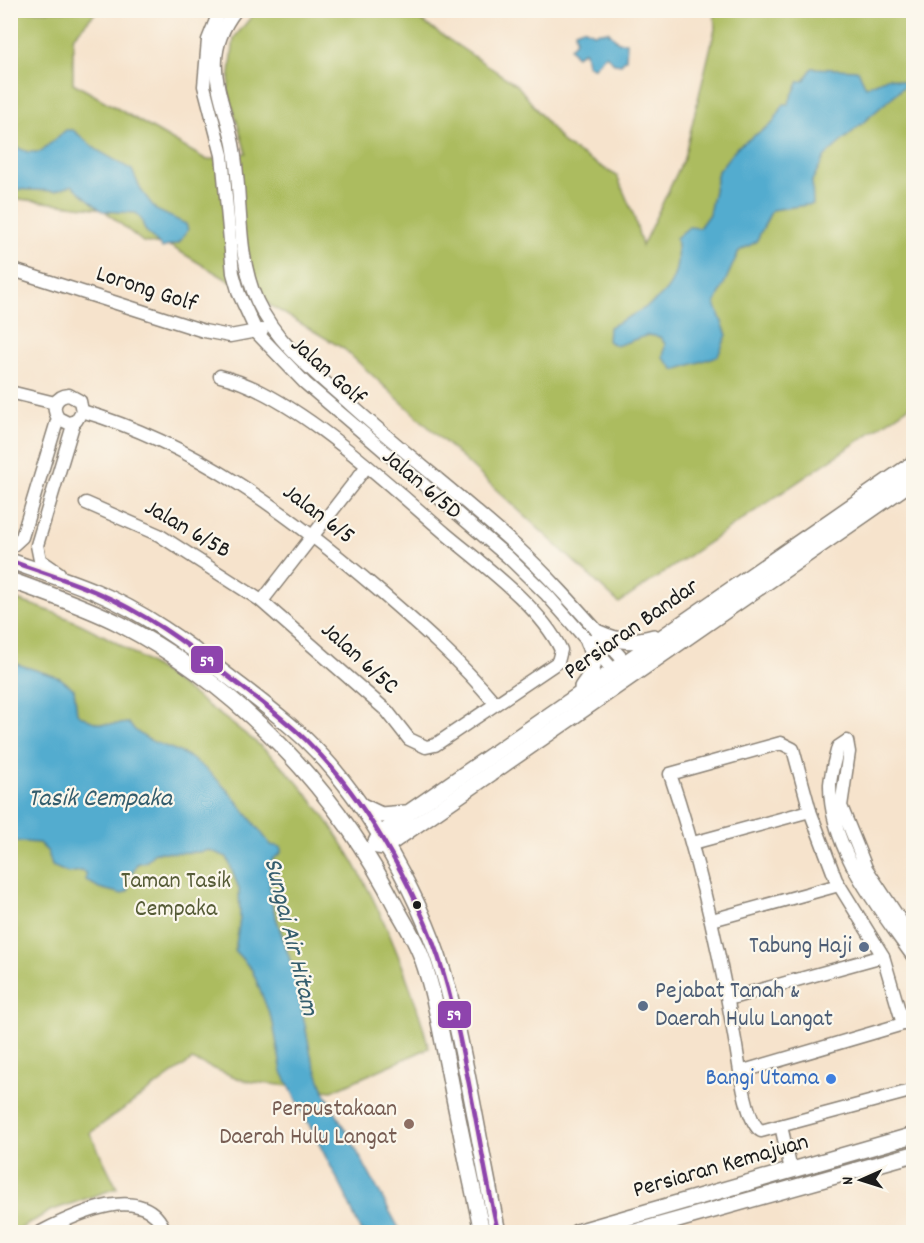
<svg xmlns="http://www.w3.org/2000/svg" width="924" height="1243" font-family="Dekko,sans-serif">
  <rect width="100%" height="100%" fill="#fbf7ec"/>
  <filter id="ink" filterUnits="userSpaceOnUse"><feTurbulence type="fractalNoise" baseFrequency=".0167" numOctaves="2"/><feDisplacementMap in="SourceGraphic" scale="12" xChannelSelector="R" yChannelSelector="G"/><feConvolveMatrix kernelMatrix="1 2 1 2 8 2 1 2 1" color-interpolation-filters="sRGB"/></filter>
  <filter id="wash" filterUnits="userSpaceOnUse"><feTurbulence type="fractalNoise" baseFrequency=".008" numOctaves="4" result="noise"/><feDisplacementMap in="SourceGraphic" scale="24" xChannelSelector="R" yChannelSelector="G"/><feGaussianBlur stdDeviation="1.35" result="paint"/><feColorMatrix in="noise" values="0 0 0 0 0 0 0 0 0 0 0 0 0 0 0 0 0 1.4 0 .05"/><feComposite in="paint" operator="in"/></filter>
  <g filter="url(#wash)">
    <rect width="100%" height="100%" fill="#f6e3cc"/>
    <g fill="#acbc5f" stroke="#646c3e" stroke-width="1.5">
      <polygon points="11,11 97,11 73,37 73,83 207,160 246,153 228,91 234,38 256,11 406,11 518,86 564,144 617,176 634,216 642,246 684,158 715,29 714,11 913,11 913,404 619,603 344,349 172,247 143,242 102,209 11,198"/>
      <path d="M10,598C82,618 132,649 191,693C220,715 258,741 283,767C354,840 403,951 429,1048L332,1091L245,1081L192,1060L90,1133L117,1188L50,1211L15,1232H10Z"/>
    </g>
    <g fill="#52accf" stroke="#376476" stroke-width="1.5">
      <polygon points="583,28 594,33 608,31 618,42 627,42 626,59 621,64 614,63 606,55 593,68 587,64 585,51 576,56 570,48 576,41 575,31"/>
      <path d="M812,68L858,70L866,87L889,77L907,84L825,156L812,181L813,204L772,210L756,242L739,251L715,304L727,335L718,356L675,370L663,358L665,344L660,337L648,335L616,346L608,341L609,327C652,305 685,293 676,238L689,227L699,228L709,214L718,171L737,147L772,124L784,104H788L799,81H804Z"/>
      <polygon points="66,130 73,130 97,150 132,170 141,190 156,210 186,224 188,230 179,243 162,248 145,230 141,219 136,213 102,211 72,185 55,191 11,189 11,145 28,152 40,152"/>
      <path d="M11,662L60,678L74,689L77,713C94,725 107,726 128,723C150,748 169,743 192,759C225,781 247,815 271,845L281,847V853L272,860L269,876L272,905L295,975L311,1055L324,1091L401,1232H361L345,1194L282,1072L273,1023L252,970L235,951L240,918L239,889L227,857L209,850C201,854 166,852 155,852L147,861L137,864L127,882L129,890L122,894L99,888L86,880V873L81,871L68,873L52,866L48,852L39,843L11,841Z"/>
    </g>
  </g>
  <g filter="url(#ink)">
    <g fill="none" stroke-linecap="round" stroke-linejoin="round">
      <g stroke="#898074" stroke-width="15">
        <g id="minor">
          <polyline points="220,10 208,40 204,86 222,155 233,273 239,294 257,333 305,383 508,557 547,595 613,670"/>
          <path d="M236,10C199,57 222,94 233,144C243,196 235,252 257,301C277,344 315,373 350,404C404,453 462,497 516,546C555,582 589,622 625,662"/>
          <polyline points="10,269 204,331 230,336 262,330"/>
          <polyline points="10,392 55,403"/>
          <path d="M82,411C195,444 288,513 377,589C419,625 459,660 495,703"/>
          <path d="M86,503L159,535L260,600L387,711L409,739L426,747L435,745L558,662L561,650C541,607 483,565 446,534C389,485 293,393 220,376"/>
          <path d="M10,548L22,537L58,418C51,407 56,396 69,395L80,401L82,411L76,421L68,423L58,418"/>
          <polyline points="59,573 40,560 37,545 74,422"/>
          <polyline points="262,601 367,466"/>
          <polyline points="693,843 810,811"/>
          <polyline points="712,920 839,885"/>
          <path d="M914,941L866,868L841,806L849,752L847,741L838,747C835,759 831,772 830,784C829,849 879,908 914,958"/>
          <polyline points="728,999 883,956"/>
          <path d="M740,1072L903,1024L883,956L836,880L810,811L793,749L781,743L670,774C700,863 720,953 736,1046C739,1064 746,1123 761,1131L914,1090"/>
          <polyline points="781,1126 791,1170"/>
          <path d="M41,1232C74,1215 147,1179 165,1232"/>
        </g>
      </g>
      <g stroke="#898074" stroke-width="18">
        <g id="major">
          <path d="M10,561C39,571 68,580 96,592C143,612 185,642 225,674C252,695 281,716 306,740C368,800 426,905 448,989C469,1069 480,1152 498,1232"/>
          <path d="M10,580C47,594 85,606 120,624C239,686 337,790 397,909C406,925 416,941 422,958C435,994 441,1034 449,1072C459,1126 471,1179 482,1232"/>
          <path d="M599,633C619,642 633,643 654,637"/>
          <path d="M582,687C595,670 597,660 588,641"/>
          <polyline points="360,805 381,815 405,813"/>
          <polyline points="375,844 379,836 411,811 914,463"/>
          <polyline points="377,846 385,847 392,842 914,480"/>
          <polyline points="577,1232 914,1135"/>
          <polyline points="635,1232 914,1154"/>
        </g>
      </g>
      <use href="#minor" stroke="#fff" stroke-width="12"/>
      <use href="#major" stroke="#fff" stroke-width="15"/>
      <g stroke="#fbf7ec" stroke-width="9">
        <path id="bus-1" d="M10,561C39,571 68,580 96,592C143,612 185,642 225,674C252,695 281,716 306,740C368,800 426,905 448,989C469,1069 480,1152 498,1232"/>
      </g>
      <use href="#bus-1" stroke="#8e44ad" stroke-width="4.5"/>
    </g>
  </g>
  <circle fill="#1c1c1c" stroke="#fbf7ec" stroke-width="2" cx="417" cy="905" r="5"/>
  <g fill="#5c6f8a" stroke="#fbf7ec" stroke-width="2">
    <circle cx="864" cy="947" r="6"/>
    <circle cx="643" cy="1006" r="6"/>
  </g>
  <circle fill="#3f7fe0" stroke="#fbf7ec" stroke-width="2" cx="831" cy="1079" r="6"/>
  <circle fill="#8d6e63" stroke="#fbf7ec" stroke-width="2" cx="409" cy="1124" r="6"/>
  <g text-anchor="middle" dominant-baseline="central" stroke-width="4.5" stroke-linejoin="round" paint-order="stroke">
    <g font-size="24" fill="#1c1c1c" stroke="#fbf7ec">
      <text transform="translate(146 290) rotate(18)">Lorong Golf</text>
      <text transform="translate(327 372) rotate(42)">Jalan Golf</text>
      <text transform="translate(421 485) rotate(40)">Jalan 6/5D</text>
      <text transform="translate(318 515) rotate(37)">Jalan 6/5</text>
      <text transform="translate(187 530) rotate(30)">Jalan 6/5B</text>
      <text transform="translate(632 630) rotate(-35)">Persiaran Bandar</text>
      <text transform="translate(359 659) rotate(42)">Jalan 6/5C</text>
      <text transform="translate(721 1167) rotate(-16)">Persiaran Kemajuan</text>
    </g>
    <g font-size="24" fill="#565c37" stroke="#fbf7ec">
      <text x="176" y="882">Taman Tasik<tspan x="176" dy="28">Cempaka</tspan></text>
    </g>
    <g font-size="24" fill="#4e5e75" stroke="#fbf7ec" text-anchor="end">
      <text x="852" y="947">Tabung Haji</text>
      <text x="655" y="992" text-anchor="start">Pejabat Tanah &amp;<tspan x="655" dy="28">Daerah Hulu Langat</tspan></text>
    </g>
    <g font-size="24" fill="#366cbe" stroke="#fbf7ec" text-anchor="end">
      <text x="819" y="1079">Bangi Utama</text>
    </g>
    <g font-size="24" fill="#785e54" stroke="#fbf7ec" text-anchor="end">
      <text x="397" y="1110">Perpustakaan<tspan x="397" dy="28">Daerah Hulu Langat</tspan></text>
    </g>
    <g font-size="26" font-style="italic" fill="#345d6d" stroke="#fbf7ec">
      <text x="100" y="799">Tasik Cempaka</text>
      <text transform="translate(290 937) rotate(76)">Sungai Air Hitam</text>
    </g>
  </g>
  <g stroke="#fbf7ec" stroke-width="2">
    <rect x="190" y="645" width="34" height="29" rx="6" fill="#8e44ad"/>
    <rect x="437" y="1000" width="35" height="29" rx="6" fill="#8e44ad"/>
  </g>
  <g font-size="16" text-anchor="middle" font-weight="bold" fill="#fff">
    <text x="207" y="666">59</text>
    <text x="454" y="1020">59</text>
  </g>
  <rect width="924" height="1243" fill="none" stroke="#fbf7ec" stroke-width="36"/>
  <g transform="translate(861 1180) rotate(267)" stroke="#fbf7ec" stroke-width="4.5" paint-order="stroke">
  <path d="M0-4.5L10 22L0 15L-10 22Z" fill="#1c1c1c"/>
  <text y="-9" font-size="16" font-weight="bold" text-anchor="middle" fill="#1c1c1c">N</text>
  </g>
</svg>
